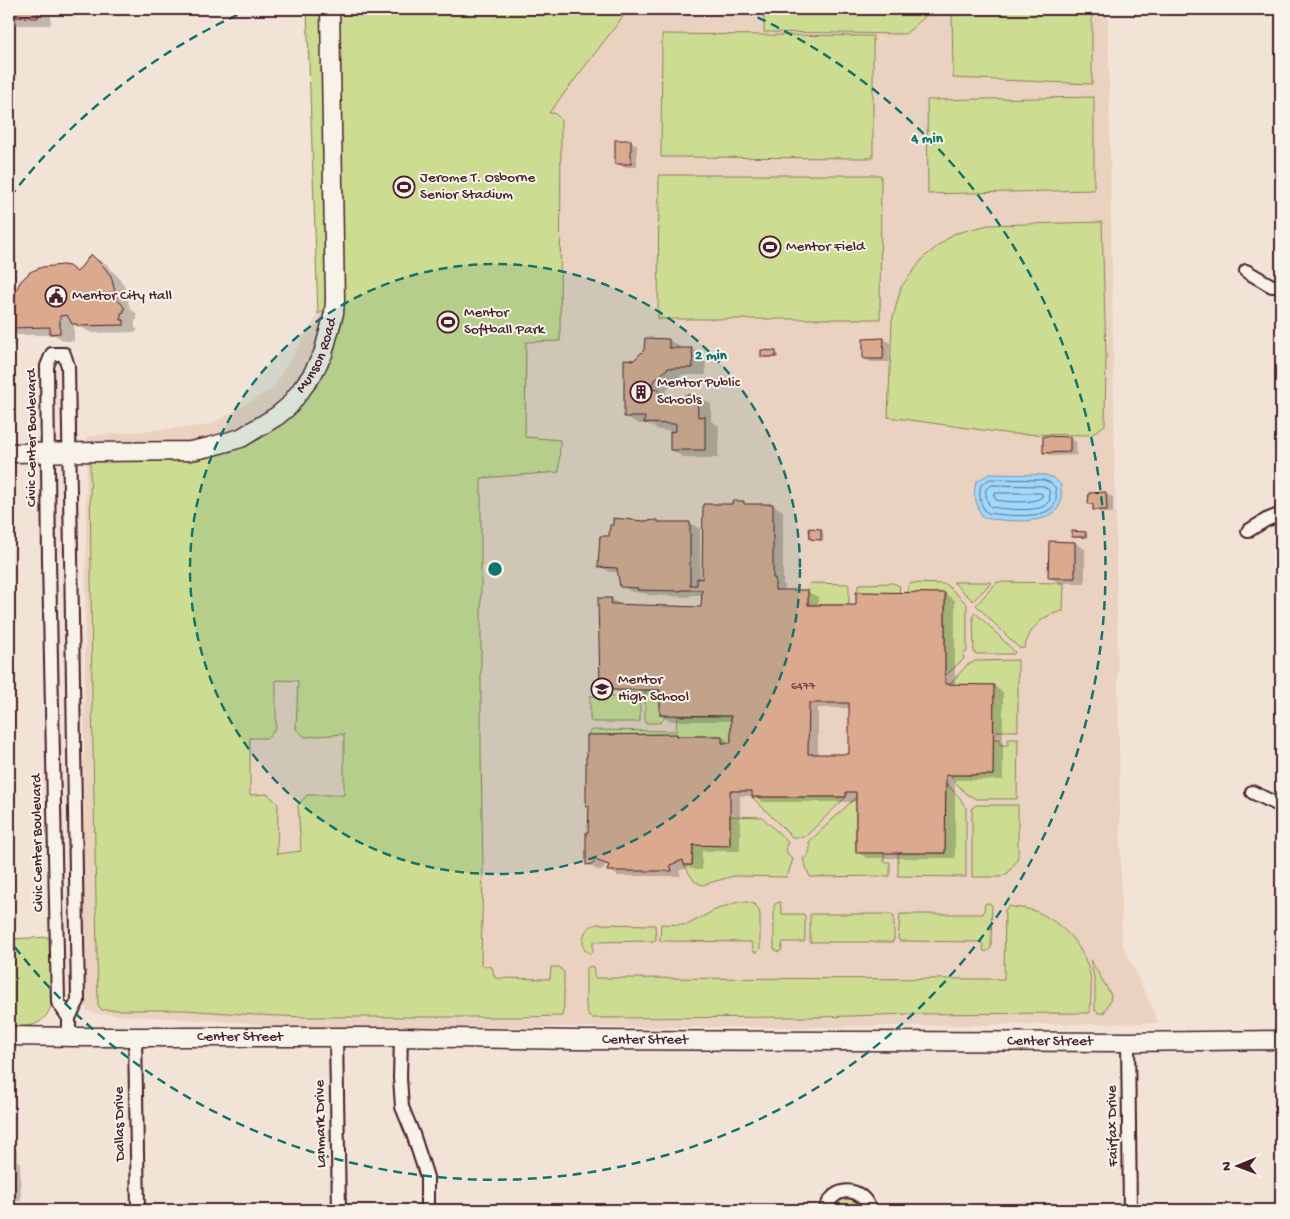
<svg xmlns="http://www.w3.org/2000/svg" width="1290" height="1219" font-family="'Gochi Hand',sans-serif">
  <rect width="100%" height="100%" fill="#f1e4d6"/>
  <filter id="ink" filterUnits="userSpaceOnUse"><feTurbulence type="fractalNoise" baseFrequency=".02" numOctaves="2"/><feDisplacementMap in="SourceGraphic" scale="10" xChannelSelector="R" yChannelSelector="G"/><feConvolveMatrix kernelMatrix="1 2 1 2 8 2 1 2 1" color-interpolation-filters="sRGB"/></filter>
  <g filter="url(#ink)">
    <polygon fill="#ead2c0" points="307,9 1108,9 1122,943 1159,1023 820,1027 277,1027 251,1023 97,1014 87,1010 82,999 82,955 87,436 210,425 273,388 318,314"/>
    <g fill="#ccdc90" stroke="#8b7e5e" fill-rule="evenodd">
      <path d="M307,9H629L549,113H554L561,119L560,341L526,342L525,437L560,440L559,472L481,478V752L483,870L481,965L492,967L495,978L550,979L551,967H559L564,972V1006L562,1016L517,1017H304L255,1015L185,1010H102L98,1005L92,697L90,460H197L233,451L260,439L288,418L341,303L318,314ZM276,680L298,681L296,729L305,737L344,734V795H307L298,805L301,851L277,854L278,804L268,794L250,795V738H268L276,728Z"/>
      <polygon points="764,9 930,9 923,19 905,34 764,32"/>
      <polygon points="952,9 1092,9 1092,84 953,78"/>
      <polygon points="662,34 873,36 873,158 661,157"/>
      <polygon points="1094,97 1094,190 928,194 927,100"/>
      <polygon points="659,175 881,175 880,319 658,319"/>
      <polygon points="1102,222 1106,354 1105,425 1091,435 1011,434 888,417 892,321 901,287 924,257 953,234 988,225"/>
      <polygon points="953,582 992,582 973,601"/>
      <path d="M997,582L1064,583L1063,611C1042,616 1031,626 1025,646L1024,648H1019L976,605Z"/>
      <polygon points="810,583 848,584 849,586 849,605 808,605 808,590"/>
      <polygon points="893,583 900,586 899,593 858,592 858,585 860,584"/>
      <polygon points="910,583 946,584 967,604 967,652 964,653 963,656 964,659 945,676 945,593 908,593 908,585"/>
      <polygon points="975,612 1015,652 1014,654 976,654 974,652 973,616"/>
      <polygon points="1018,660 1018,731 993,731 993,685 949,685 967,665 974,662 975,661"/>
      <polygon points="645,690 660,690 660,715 664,715 664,719 660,723 645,723"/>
      <polygon points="640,695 640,721 638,722 592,722 590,720 590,696"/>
      <polygon points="677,716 731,716 731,743 722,743 722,736 677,736 676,734 587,735 591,730 676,731"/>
      <polygon points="993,739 1000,739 1000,745 1008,745 1008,739 1018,739 1017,799 975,799 973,797 966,794 949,775 993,775"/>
      <polygon points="946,783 961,799 963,804 966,807 966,877 898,876 898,853 945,853"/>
      <polygon points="752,797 846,797 805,837 792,837"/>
      <path d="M856,797V852L884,853V862H890V876L810,877L803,859C810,854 811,850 809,842Z"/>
      <polygon points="976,805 1018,805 1018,856 1016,862 1008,873 1000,877 972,877 972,808"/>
      <polygon points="730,816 762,817 788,842 786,846 787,853 793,859 787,877 734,876 702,885 694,881 684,865 692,865 693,845 730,845"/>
      <path d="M738,902C758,901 761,907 760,926C760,934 760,942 760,950L758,952H754L751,942L660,941V939L661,924L687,925L715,910Z"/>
      <polygon points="779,902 780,902 782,914 804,914 805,916 805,939 804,942 783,942 781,951 778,952 774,949 774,906 775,904"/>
      <polygon points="987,903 989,903 992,905 991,948 986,952 984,951 982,942 899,941 898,939 900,914 983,914 985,904"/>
      <path d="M1008,906C1017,908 1027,908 1035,911C1064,923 1088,950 1091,982C1092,992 1090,1003 1090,1013L906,1014L821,1017L593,1018L589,1017L586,1007V969L590,966L593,967L595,978L1004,979L1005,910Z"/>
      <polygon points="811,914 892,914 894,916 894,939 893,942 810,942 810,915"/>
      <path d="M598,924L655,925L656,939L655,941L593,942V952L590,954C590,953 584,950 584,949C583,948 583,942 583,941C584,930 588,926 598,924Z"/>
      <path d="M51,937L52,1004C43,1028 31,1026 9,1027V939Z"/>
      <polygon points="1090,959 1111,995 1110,1001 1104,1013 1098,1013 1097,1011 1095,1011 1095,983"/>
      <polygon points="851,1196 858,1198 867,1210 830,1210 841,1198"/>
    </g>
    <path fill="#9dd9fe" stroke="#7c8faa" d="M989,474L1045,475L1054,478L1061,485C1061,491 1062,498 1060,504C1052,528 1002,520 983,518L979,510L974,494L976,482Z"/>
    <g fill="#0003" fill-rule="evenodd">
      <rect x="9" y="9" width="42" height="16"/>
      <polygon points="631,141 637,145 637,167 623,167 616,163"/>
      <polygon points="9,250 16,254 16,294 78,273 91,256 105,263 119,278 124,285 130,309 135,312 137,316 137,320 135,320 135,328 137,329 137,332 92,333 74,324 74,341 65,341 55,335 16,335 16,339 13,339 14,346 9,347"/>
      <polygon points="884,339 890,343 889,362 871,362 864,358 864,340"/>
      <polygon points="669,340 682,348 682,349 692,349 705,357 706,375 682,375 666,391 666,395 672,399 686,400 697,396 711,404 711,421 719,426 718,458 685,458 671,450 671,431 659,430 648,424 639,424 625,416 635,361"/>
      <polygon points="775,352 778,354 778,358 765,358 763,356"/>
      <polygon points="1070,438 1076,442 1077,455 1051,456 1045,452"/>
      <polygon points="1090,494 1106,494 1113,497 1113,513 1101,513 1094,510 1094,506 1090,503"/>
      <path d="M743,503L747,505H773L783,511V584L785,585L784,592H808L818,597V606H858V594H945L955,600V686H993L1003,692V780H955V858H867L857,852V802H763L754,796H740V851H702V870H696L689,867L679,871L681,876H618L609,870L610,866L605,865L603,870H598L587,864L590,807L588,806L676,736L680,737H722L732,743V721H671L661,715V695H623L601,684L611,599L622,605L703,608V595H690V597L649,595L644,593L632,592L621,586L619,572H610L599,566L611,537L643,522L658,521L662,523H690L700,529V580H703L734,505ZM818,708H850V755H818Z"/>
      <polygon points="820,530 823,531 824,541 814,540 811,539"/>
      <polygon points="1085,533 1088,534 1088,538 1076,538 1073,537"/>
      <polygon points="1075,543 1085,549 1085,583 1060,583 1050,578"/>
      <polygon points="9,1145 17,1150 17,1161 20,1162 21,1201 9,1201"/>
    </g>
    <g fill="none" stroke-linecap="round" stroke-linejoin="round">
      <g stroke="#6b697f" stroke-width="1">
        <path d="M990,479L1044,480L1051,483L1055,487C1056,492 1057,498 1055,503C1049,521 1002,515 987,513C980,505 978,495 981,485Z"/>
        <path d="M992,485L1043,486L1049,490L1050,500C1048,502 1047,504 1044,506C1034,512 1003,509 991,507C987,503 985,494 986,489Z"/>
        <path d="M995,493H1040L1042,494V497C1034,504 1007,502 996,500L994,495Z"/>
      </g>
    </g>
    <g fill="#dba98e" stroke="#4a1f2b" fill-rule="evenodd">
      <polygon points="9,9 38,9 38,18 9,17"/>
      <rect x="615" y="140" width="16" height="24"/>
      <polygon points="91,254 105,268 111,276 117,300 121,303 124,307 124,312 121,313 121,320 124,320 124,325 77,326 77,324 72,324 67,315 60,316 60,333 50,334 50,327 9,328 9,306 13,306 16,291 20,282 30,272 42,267 63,265 69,266 77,272"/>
      <polygon points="645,338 669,339 669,348 692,348 693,368 668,368 652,383 653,390 659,389 659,398 685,399 685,395 697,395 698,417 705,416 705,450 670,450 670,432 676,431 676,424 644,423 645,417 624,417 624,359 634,360 644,350"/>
      <polygon points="884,338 883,359 863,359 863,339"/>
      <polygon points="761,350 776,351 776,357 761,357"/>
      <polygon points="1043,436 1070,437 1070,452 1043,453"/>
      <polygon points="1106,492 1107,510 1093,510 1093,504 1088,504 1089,493"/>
      <path d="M732,501H744V504H773V578H775V590H808V605H856V592L945,593V684L994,685L993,775H946L945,853H856V792H846V797H752V791H730V846L693,845L692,865H684L683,860L670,865L672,871H607L609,865L595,860L593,864L586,865V832H588L589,806H586V757H587V735L677,734V736H722V743H731V716L660,715V690H612V685H600L598,598H612L611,604L701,607L702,590H681V591L637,590L638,588L620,587L617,568L598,567L600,536H609L610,525H613V518L643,521L658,520V522H690V585H697V578L702,579L703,504H732ZM809,703H849V754H808Z"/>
      <polygon points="809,528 821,529 821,540 810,539"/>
      <polygon points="1072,531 1086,532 1085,537 1072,537"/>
      <polygon points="1049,541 1075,542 1075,578 1048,578"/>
    </g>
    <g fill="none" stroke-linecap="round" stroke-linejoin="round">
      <g stroke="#4a1f2b" stroke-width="16">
        <g id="street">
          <polyline points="1246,271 1272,286 1281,286"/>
          <polyline points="1248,531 1266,520 1281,514"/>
          <polyline points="1252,792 1281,806"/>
          <polyline points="69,1018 58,1002 49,561 47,366 52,354 64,354 68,366 78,1001 69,1018 69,1037"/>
          <polyline points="135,1037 138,1210"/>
          <polyline points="336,1037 339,1210"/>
          <polyline points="401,1037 400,1078 402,1107 413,1134 427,1177 427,1210"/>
          <polyline points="1128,1042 1130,1210"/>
          <path d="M826,1210C832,1185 862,1185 870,1210"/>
        </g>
      </g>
      <g stroke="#4a1f2b" stroke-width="21">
        <g id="secondary">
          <path id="s1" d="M9,453L190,451L209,447L241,438L277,416L289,406L301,390L312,375L323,354L334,313L335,300L330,9"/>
          <path id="s2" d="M9,1036L78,1037H401L574,1040L1128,1042L1281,1040"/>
        </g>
      </g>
      <use href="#street" stroke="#f7f3e8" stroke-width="12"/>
      <use href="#secondary" stroke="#f7f3e8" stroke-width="18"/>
    </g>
  </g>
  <circle cx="495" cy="569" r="305" fill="#0f766e" fill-opacity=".12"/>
  <g fill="none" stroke="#0f766e" stroke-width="2.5" stroke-dasharray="9 6">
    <circle cx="495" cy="569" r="305"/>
    <path d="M10 197A611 611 0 0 1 246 11M744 11A611 611 0 1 1 10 941"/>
  </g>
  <defs>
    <g id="stadium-ring" transform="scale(1.125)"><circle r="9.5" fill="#f7f3e8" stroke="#4a1f2b" stroke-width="1.5"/><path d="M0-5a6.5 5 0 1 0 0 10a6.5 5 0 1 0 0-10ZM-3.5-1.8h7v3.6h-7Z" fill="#4a1f2b"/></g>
    <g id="civic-ring" transform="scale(1.125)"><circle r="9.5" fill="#f7f3e8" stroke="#4a1f2b" stroke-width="1.5"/><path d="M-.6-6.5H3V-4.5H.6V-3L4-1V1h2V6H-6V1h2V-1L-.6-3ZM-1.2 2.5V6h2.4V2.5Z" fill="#4a1f2b"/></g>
    <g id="building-ring" transform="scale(1.125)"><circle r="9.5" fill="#f7f3e8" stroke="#4a1f2b" stroke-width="1.5"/><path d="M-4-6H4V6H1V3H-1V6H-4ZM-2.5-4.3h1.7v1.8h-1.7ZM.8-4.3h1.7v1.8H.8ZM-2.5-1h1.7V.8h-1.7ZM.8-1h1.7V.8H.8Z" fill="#4a1f2b"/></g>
    <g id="school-ring" transform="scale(1.125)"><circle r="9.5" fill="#f7f3e8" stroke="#4a1f2b" stroke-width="1.5"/><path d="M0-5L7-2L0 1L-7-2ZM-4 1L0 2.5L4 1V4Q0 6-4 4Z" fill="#4a1f2b"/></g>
  </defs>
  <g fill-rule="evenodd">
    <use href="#stadium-ring" x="404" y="187"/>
    <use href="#stadium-ring" x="770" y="247"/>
    <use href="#civic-ring" x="56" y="296"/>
    <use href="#stadium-ring" x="448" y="322"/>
    <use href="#building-ring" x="641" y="392"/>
    <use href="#school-ring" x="602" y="689"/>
  </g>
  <g text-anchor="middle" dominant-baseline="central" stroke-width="4" stroke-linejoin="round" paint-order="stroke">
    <g font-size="12" fill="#6e4244">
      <text x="803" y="687">6477</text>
    </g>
    <g font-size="15" fill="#4a1f2b" stroke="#f7f3e8" text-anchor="start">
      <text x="420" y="178">Jerome T. Osborne<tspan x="420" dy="17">Senior Stadium</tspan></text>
      <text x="786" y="247">Mentor Field</text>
      <text x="72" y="296">Mentor City Hall</text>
      <text x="464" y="313">Mentor<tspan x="464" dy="17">Softball Park</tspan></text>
      <text x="657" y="383">Mentor Public<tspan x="657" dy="17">Schools</tspan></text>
      <text x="618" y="680">Mentor<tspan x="618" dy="17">High School</tspan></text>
    </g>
    <g font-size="15" fill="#4a1f2b" stroke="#f7f3e8">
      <text stroke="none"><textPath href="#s1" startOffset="350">Munson Road</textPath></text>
      <text transform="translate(32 438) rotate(-90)">Civic Center Boulevard</text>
      <text transform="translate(38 843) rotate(-91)">Civic Center Boulevard</text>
      <text stroke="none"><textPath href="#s2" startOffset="231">Center Street</textPath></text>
      <text stroke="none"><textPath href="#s2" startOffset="636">Center Street</textPath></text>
      <text stroke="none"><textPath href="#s2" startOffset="1041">Center Street</textPath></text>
      <text transform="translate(120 1124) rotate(-91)">Dallas Drive</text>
      <text transform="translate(321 1124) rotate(-91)">Lanmark Drive</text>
      <text transform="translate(1113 1126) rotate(-91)">Fairfax Drive</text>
    </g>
  </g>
  <circle cx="495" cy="569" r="8" fill="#0f766e" stroke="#f7f3e8" stroke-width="2.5"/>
  <g font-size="15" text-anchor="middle" font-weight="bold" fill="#0f766e" stroke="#f7f3e8" stroke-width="4" stroke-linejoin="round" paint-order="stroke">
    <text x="927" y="142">4 min</text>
    <text x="711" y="359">2 min</text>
  </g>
  <rect width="1290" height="1219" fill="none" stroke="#f7f3e8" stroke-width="30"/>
  <rect x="15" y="15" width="1260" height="1189" fill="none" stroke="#4a1f2b" stroke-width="2" filter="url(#ink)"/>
  <g transform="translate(1238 1166) rotate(269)" stroke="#f7f3e8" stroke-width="4" paint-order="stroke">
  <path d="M0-4L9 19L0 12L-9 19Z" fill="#4a1f2b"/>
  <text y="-8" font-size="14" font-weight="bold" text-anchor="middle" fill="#4a1f2b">N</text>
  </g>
</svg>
